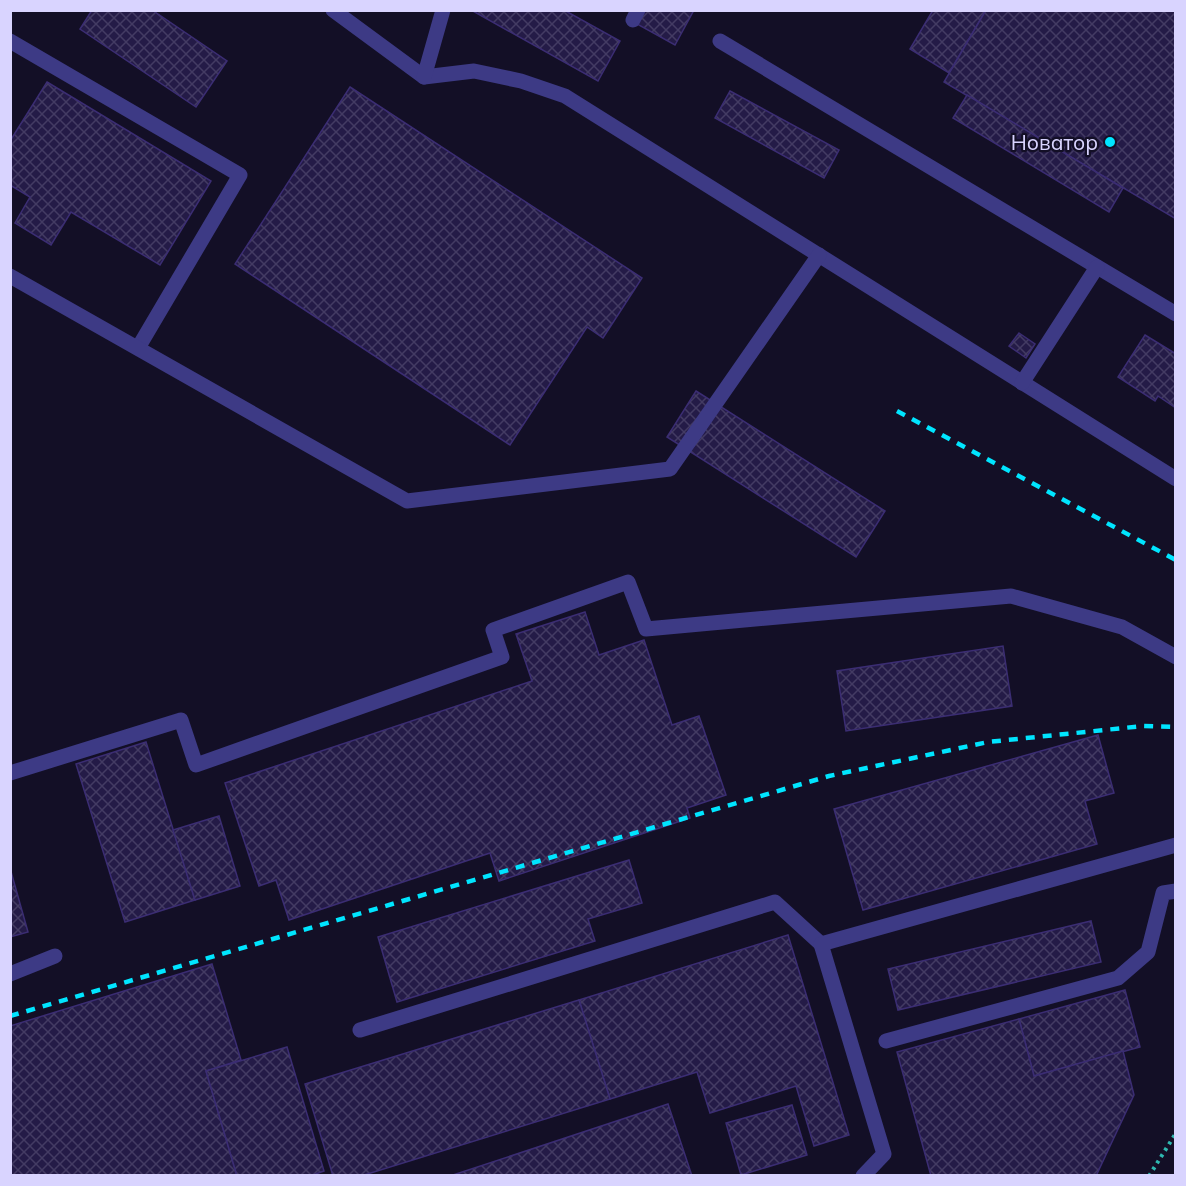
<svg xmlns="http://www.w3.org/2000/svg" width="1186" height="1186" font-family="Mulish,sans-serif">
  <defs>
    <pattern id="building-cross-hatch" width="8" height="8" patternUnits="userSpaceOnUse" patternTransform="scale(1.5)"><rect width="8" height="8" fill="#241b47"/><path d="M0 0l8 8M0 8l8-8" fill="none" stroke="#433b63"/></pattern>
  </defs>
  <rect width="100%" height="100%" fill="#130f26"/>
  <g fill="url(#building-cross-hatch)" stroke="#3b2d73" stroke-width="1.5">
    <polygon points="92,10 152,10 227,61 196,107 80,29"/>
    <polygon points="471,10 564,10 620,41 598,81"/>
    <polygon points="644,10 694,10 675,45 637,24"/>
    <polygon points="933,10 986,10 949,73 910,49"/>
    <polygon points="986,10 1176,10 1176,219 944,82"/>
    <polygon points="47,82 211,181 160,265 71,212 51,245 15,223 30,197 10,185 10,141"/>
    <polygon points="350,87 642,278 603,338 587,327 510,445 235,264"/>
    <polygon points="730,91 839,150 824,178 715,118"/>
    <polygon points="967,95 1123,188 1109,212 953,118"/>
    <polygon points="1019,333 1035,344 1026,358 1009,346"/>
    <polygon points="1145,335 1176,354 1176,408 1158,396 1155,401 1118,377"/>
    <polygon points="696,391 885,511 856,557 667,437"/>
    <polygon points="585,612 599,655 644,640 672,725 699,716 726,795 687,808 690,818 499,881 490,853 289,920 276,880 259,886 225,783 532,681 516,634"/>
    <polygon points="1003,646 1012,706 846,731 837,671"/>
    <polygon points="1098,735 1114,793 1085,801 1097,844 863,910 834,809"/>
    <polygon points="146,742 195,900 125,922 76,764"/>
    <polygon points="219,816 240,886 195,900 173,830"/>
    <polygon points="629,860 642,903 588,919 595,941 397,1002 378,937"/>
    <polygon points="10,868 28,932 10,937"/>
    <polygon points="1091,921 1101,962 898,1010 888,969"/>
    <polygon points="788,935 849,1135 814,1146 796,1086 710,1113 697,1072 610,1099 579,1000"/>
    <polygon points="212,964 241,1060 206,1071 237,1176 10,1176 10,1026"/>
    <polygon points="1125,990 1140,1047 1034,1076 1019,1019"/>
    <polygon points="579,1000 610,1099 361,1176 333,1176 305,1084"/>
    <polygon points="1019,1019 1034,1076 1123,1051 1134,1095 1096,1176 931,1176 897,1052"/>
    <polygon points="287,1047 324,1171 310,1176 237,1176 206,1071"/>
    <polygon points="668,1104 692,1176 450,1176"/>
    <polygon points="792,1105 807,1155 741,1175 726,1123"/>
  </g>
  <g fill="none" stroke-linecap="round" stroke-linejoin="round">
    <polyline stroke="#2fb8b0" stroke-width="4" stroke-dasharray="3 4.5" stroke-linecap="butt" points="1149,1176 1176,1133"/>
    <g stroke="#3d3a85" stroke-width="15">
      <polyline points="333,10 424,77 474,71 521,81 565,96 1176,479"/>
      <polyline points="633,20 638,10"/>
      <polyline points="10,41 240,175 138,348"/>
      <polyline points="720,41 1176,314"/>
      <polyline points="424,77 443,10"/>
      <polyline points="10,276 407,501 670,469 819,255"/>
      <polyline points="1022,383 1097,267"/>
      <polyline points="10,773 181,720 196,765 502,657 493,630 628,582 646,629 1011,596 1122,627 1176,657"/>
      <polyline points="10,974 55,956"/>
      <polyline points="360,1030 775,902 821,944"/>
      <polyline points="886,1041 1118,978 1148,952 1163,893 1176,891"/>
      <polyline points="863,1176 884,1154 821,944 1176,845"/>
    </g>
    <g stroke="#00e5ff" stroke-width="4.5" stroke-dasharray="9 8" stroke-linecap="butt">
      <polyline points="897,411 1176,560"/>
      <polyline points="10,1016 829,776 988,742 1143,726 1176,727"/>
    </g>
  </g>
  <circle fill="#00e5ff" stroke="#130f26" stroke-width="2" cx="1110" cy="142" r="6"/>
  <g text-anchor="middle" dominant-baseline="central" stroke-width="4.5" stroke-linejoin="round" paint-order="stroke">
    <g font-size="21" fill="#d9d4ff" stroke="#130f26" text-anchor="end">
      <text x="1098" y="142">Новатор</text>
    </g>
  </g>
  <rect width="1186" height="1186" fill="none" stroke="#d9d4ff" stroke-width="24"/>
</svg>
